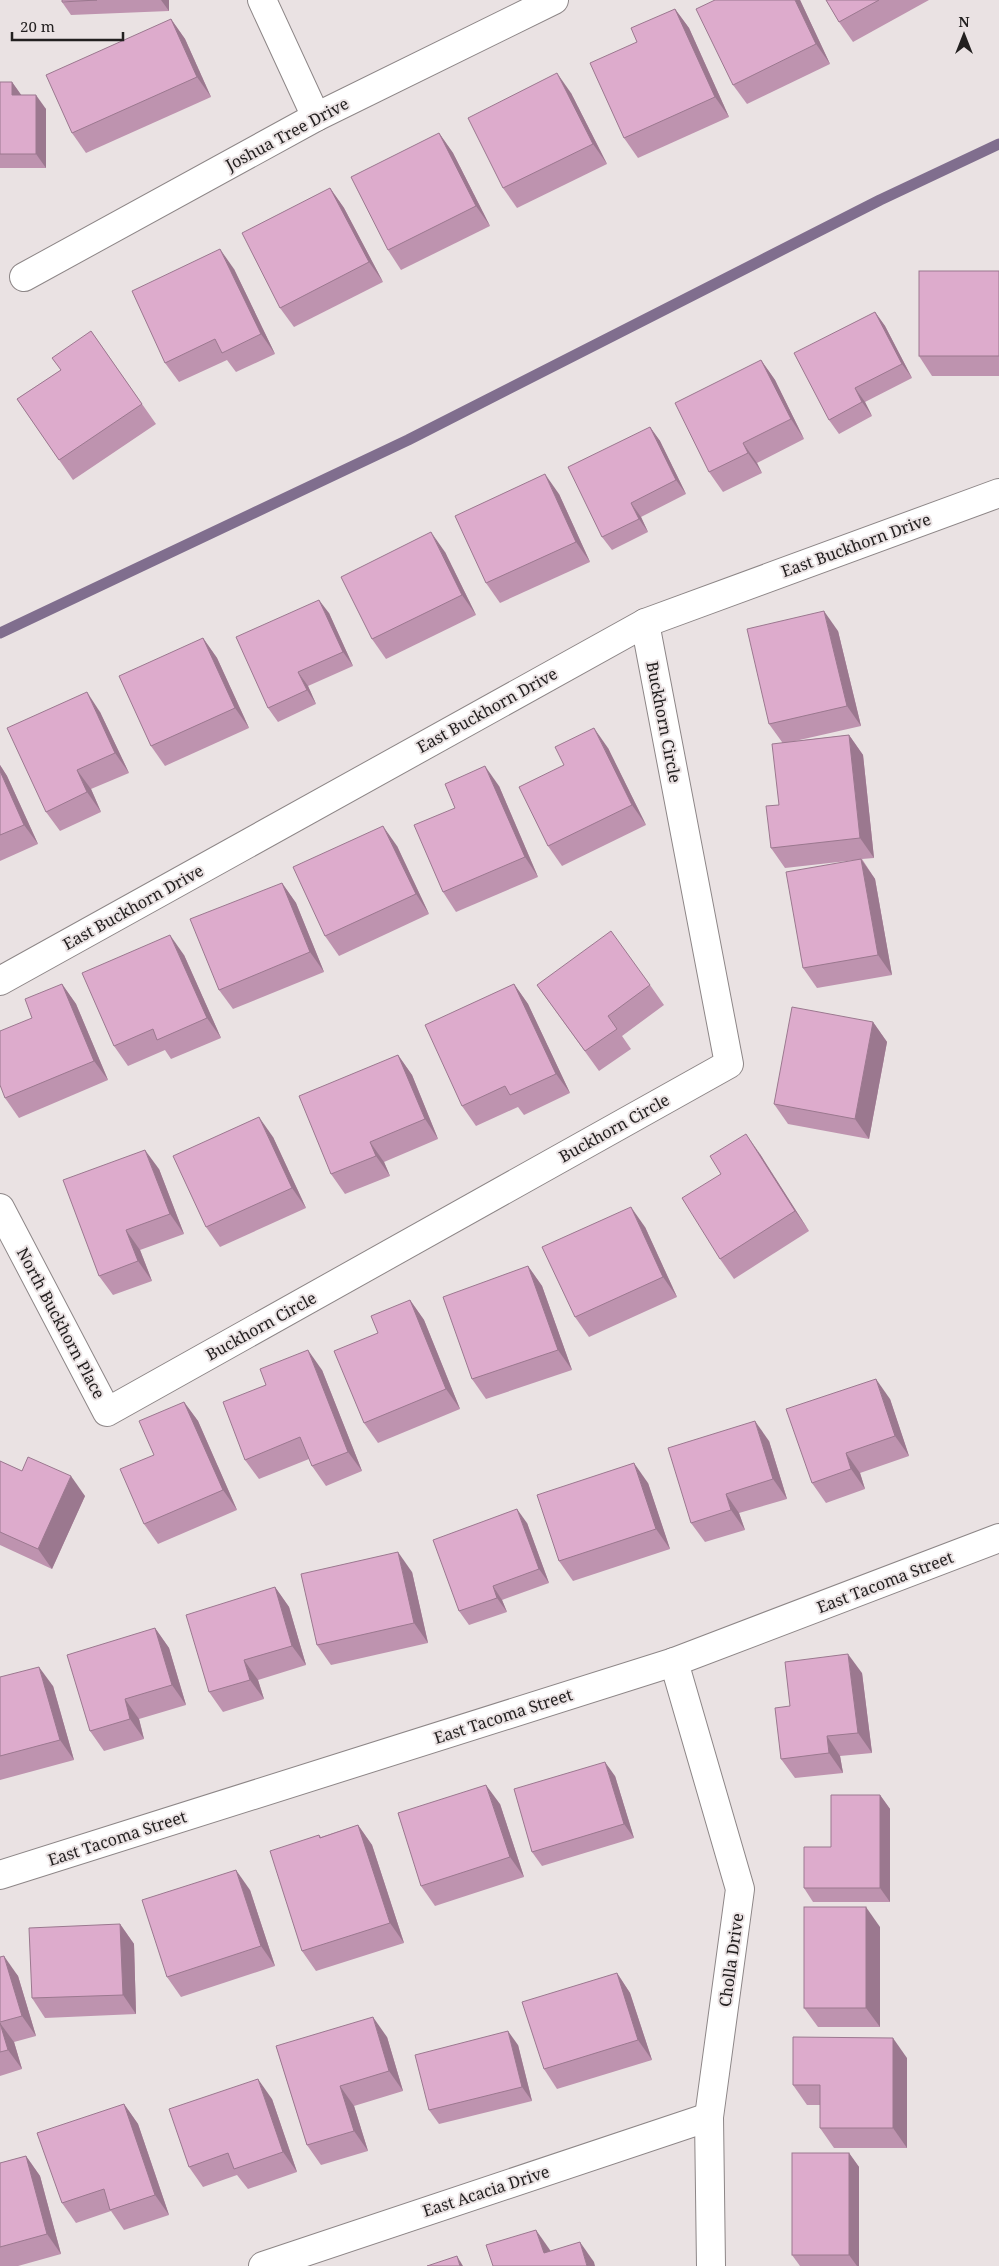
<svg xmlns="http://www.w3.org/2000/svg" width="999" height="2266" font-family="'Noto Serif',serif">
  <rect width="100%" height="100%" fill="#eae2e3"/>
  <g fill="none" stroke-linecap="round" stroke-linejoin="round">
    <polyline stroke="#806e8e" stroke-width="11" points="0,633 408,440 880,200 999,144"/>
    <g stroke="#8d8687" stroke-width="30">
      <g id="street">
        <polyline points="262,0 316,117"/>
        <polyline points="24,277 316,117 554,0"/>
        <polyline points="0,981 645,623 999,493"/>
        <polyline points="0,1208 107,1412 729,1064 645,623"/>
        <polyline points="674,1662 740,1889 709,2117 711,2266"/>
        <polyline points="0,1875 674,1662 999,1538"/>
        <polyline points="263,2266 709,2117"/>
      </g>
    </g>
    <use href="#street" stroke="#fff" stroke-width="28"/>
  </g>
  <g fill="#be93af">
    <polygon points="62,0 169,0 169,11 71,15 62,2"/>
    <polygon points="715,0 800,0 830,64 747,104 733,85"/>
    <polygon points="826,0 929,0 853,42 839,22"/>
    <polygon points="675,9 689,28 729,117 638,158 624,138 637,42"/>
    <polygon points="171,19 185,39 211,97 86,153 72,133"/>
    <polygon points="0,82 12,82 21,95 46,109 46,168 0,168"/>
    <polygon points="571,93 607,164 517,208 503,188"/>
    <polygon points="439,133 453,153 490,226 401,270 388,250"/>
    <polygon points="330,188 344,208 383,282 294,327 280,308"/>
    <polygon points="234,269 275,354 236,372 227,360 179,382 165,363"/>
    <polygon points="999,271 999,376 932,376 919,356"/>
    <polygon points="875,312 885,326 912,378 865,402 872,416 839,434 829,420"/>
    <polygon points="91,331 156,424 73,480 17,399 61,370"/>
    <polygon points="761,360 775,380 804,439 757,463 762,473 723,492 709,472"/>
    <polygon points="650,427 660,441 686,494 641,517 648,532 612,550 602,537"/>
    <polygon points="559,494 590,562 500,603 486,583"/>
    <polygon points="445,552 476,615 386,659 372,639"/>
    <polygon points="329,613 353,666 308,686 316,704 278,722 268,708"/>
    <polygon points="838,631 861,726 795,741 849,735 863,755 874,858 862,859 875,879 892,975 817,988 803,968 856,860 785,868 771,848 779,805 782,742 769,724"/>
    <polygon points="203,638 217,658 249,728 165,766 151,746"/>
    <polygon points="100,712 129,773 91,789 101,812 60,831 46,812"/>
    <polygon points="608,748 646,825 562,866 548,846"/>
    <polygon points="0,765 7,776 38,844 0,861"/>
    <polygon points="499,786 538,877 456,912 443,892 455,808"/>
    <polygon points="397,846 429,914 339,956 325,936"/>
    <polygon points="282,883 296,903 324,972 233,1009 219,990"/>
    <polygon points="184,955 221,1038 171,1059 165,1050 128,1066 114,1046"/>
    <polygon points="62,984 76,1004 108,1080 19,1118 5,1098 32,1018"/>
    <polygon points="514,984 528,1004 570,1093 524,1115 518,1107 476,1126 462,1106"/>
    <polygon points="537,985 650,985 664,1005 622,1036 631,1049 599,1071"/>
    <polygon points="873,1022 887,1042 869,1139 788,1124 774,1104"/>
    <polygon points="398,1055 412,1075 438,1139 384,1162 390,1176 345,1194 331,1174"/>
    <polygon points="273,1137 306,1208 220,1247 206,1227"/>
    <polygon points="760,1154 809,1231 734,1279 720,1259"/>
    <polygon points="159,1169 184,1234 140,1250 152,1281 113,1295 99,1276"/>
    <polygon points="645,1227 677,1297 589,1337 575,1317"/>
    <polygon points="528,1266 542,1286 572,1370 486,1399 472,1379"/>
    <polygon points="410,1300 424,1320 460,1409 378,1443 364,1423 378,1333"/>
    <polygon points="322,1370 362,1471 326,1486 312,1466 309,1459 259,1479 245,1460"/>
    <polygon points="890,1399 909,1456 860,1473 865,1489 826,1503 812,1483"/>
    <polygon points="184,1402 198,1421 237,1510 158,1544 144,1524 154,1455"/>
    <polygon points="769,1441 787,1499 739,1513 745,1530 705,1542 691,1523"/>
    <polygon points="0,1461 22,1471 85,1496 52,1569 0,1545"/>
    <polygon points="648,1483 670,1549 573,1581 559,1561"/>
    <polygon points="527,1523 549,1583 502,1600 507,1612 469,1625 459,1611"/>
    <polygon points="412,1572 428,1643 331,1665 317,1645"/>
    <polygon points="275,1587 289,1607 306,1665 258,1680 264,1699 223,1712 209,1692"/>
    <polygon points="155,1628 169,1648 186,1705 139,1719 144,1739 104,1751 90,1731"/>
    <polygon points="862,1673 872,1753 840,1756 843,1773 795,1778 781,1759 790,1706"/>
    <polygon points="0,1677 53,1686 74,1760 0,1780"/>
    <polygon points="615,1776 634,1838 542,1866 532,1852"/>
    <polygon points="880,1795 890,1809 890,1902 813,1902 804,1888"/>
    <polygon points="500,1804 524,1877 435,1906 421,1886"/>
    <polygon points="358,1825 372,1845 404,1943 316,1971 302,1951 319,1835 321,1837"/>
    <polygon points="250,1890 275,1966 181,1997 167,1977"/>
    <polygon points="120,1924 134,1944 136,2014 45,2018 32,1998"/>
    <polygon points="880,1927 880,2027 818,2027 804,2008"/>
    <polygon points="0,1957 18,1976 36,2036 14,2042 22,2069 0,2076"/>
    <polygon points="617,1973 630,1993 652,2060 557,2089 544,2069"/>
    <polygon points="387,2037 403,2091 354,2106 368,2151 321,2165 307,2145 276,2046"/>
    <polygon points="518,2045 532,2101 439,2124 429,2110"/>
    <polygon points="907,2058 907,2148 834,2148 820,2128 820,2105 807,2105 793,2085"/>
    <polygon points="272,2099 297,2172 248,2189 237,2175 203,2187 189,2167"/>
    <polygon points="124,2104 138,2124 169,2215 124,2230 111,2211 76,2223 62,2203"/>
    <polygon points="849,2153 859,2167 859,2266 800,2266 792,2255"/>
    <polygon points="26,2156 40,2176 61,2254 18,2266 0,2266 0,2163"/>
  </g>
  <g fill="#9b788f">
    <polygon points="161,0 169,0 169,11"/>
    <polygon points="795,0 800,0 830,64 816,44"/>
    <polygon points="675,9 689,28 729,117 715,97"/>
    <polygon points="171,19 185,39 211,97 197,77"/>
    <polygon points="557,73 571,93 607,164 593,144"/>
    <polygon points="12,82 22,96 12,95"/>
    <polygon points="36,95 46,109 46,168 36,154"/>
    <polygon points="439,133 453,153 490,226 476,206"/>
    <polygon points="330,188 344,208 383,282 369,262"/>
    <polygon points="220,249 234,269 275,354 261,334"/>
    <polygon points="875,312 885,326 912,378 902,364"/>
    <polygon points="761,360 775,380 804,439 791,419"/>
    <polygon points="855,388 865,402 872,416 862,402"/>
    <polygon points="650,427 660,441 686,494 676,480"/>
    <polygon points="743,443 757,463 762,473 748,453"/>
    <polygon points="545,474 559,494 590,562 576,542"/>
    <polygon points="631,503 641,517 648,532 639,519"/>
    <polygon points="431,532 445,552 476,615 462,595"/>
    <polygon points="319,600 329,613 353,666 343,652"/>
    <polygon points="824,611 838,631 861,726 847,706"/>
    <polygon points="203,638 217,658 249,728 235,708"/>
    <polygon points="298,672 308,686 316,704 307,690"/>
    <polygon points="87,692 100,712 129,773 115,753"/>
    <polygon points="594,728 608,748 646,825 632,805"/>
    <polygon points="849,735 863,755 874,858 860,838"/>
    <polygon points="0,765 7,776 38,844 24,825 0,771"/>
    <polygon points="485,766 499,786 538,877 525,857"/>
    <polygon points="77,770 91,789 101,812 87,792"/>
    <polygon points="383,826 397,846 429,914 416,894"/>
    <polygon points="861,859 875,879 892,975 878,955"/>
    <polygon points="282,883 296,903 324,972 310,952"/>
    <polygon points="170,935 184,955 221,1038 207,1018"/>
    <polygon points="62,984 76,1004 108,1080 94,1061"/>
    <polygon points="514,984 528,1004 570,1093 556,1074"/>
    <polygon points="873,1022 887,1042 869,1139 855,1119"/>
    <polygon points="398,1055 412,1075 438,1139 425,1119"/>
    <polygon points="259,1117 273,1137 306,1208 292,1188"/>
    <polygon points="746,1134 760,1154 809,1231 795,1211"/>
    <polygon points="370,1142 384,1162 390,1176 376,1156"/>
    <polygon points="145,1150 159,1169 184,1234 170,1214"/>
    <polygon points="631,1207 645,1227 677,1297 663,1277"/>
    <polygon points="126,1230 140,1250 152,1281 138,1261"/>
    <polygon points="528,1266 542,1286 572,1370 558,1350"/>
    <polygon points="410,1300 424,1320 460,1409 446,1389"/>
    <polygon points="308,1350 322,1370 362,1471 348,1452"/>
    <polygon points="876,1379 890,1399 909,1456 895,1436"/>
    <polygon points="184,1402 198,1421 237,1510 223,1490"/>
    <polygon points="755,1421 769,1441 787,1499 773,1479"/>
    <polygon points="846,1453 860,1473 865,1489 851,1469"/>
    <polygon points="634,1463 648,1483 670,1549 656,1529"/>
    <polygon points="71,1476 85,1496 52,1569 38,1549"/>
    <polygon points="726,1494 739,1513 745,1530 731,1510"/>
    <polygon points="517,1509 527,1523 549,1583 539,1569"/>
    <polygon points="398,1552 412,1572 428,1643 414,1623"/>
    <polygon points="493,1586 502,1600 507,1612 497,1598"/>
    <polygon points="275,1587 289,1607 306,1665 292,1646"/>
    <polygon points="155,1628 169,1648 186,1705 172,1685"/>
    <polygon points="848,1654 862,1673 872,1753 858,1733"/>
    <polygon points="244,1660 258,1680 264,1699 250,1680"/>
    <polygon points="39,1667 53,1686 74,1760 60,1740"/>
    <polygon points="125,1699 139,1719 144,1739 130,1719"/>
    <polygon points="827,1736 840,1756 843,1773 829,1753"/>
    <polygon points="605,1762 615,1776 634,1838 624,1824"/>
    <polygon points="486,1785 500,1804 524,1877 510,1857"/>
    <polygon points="880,1795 890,1809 890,1902 880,1888"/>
    <polygon points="358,1825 372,1845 404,1943 390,1923"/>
    <polygon points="236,1870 250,1890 275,1966 261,1946"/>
    <polygon points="866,1907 880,1927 880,2027 866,2008"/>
    <polygon points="120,1924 134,1944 136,2014 123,1995"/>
    <polygon points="4,1956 18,1976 36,2036 22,2016"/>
    <polygon points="617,1973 630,1993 652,2060 638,2040"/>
    <polygon points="373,2017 387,2037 403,2091 389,2071"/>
    <polygon points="0,2023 14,2042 22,2069 8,2050"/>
    <polygon points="508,2031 518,2045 532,2101 522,2087"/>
    <polygon points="893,2038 907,2058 907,2148 893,2128"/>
    <polygon points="258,2079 272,2099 297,2172 283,2152"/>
    <polygon points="340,2086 354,2106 368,2151 354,2131"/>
    <polygon points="124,2104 138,2124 169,2215 155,2195"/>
    <polygon points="849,2153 859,2167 859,2266 857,2266 849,2255"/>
    <polygon points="26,2156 40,2176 61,2254 47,2234"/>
    <polygon points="536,2230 550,2250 555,2266 544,2253"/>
    <polygon points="580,2242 594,2262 595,2266 587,2266"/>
    <polygon points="457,2256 463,2266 460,2266"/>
  </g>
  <g fill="#ddabcc" stroke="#9b788f">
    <polygon points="62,0 97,0 62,2"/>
    <polygon points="715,0 795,0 816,44 733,85 696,9"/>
    <polygon points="826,0 879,0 839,22"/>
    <polygon points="675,9 715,97 624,138 590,63 637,42 631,28"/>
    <polygon points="171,19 197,77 72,133 46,75"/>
    <polygon points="557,73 593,144 503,188 468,118"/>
    <polygon points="0,82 12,82 12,95 36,95 36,154 0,154"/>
    <polygon points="439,133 476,206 388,250 351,177"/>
    <polygon points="330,188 369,262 280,308 242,233"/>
    <polygon points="220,249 261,334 222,353 215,339 165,363 132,291"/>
    <rect x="919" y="271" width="80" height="85"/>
    <polygon points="875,312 902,364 855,388 862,402 829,420 794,353"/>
    <polygon points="91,331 142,404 59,460 17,399 61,370 52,358"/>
    <polygon points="761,360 791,419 743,443 748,453 709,472 675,403"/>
    <polygon points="650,427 676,480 631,503 639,519 602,537 568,467"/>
    <polygon points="545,474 576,542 486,583 455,516"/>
    <polygon points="431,532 462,595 372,639 341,577"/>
    <polygon points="319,600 343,652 298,672 307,690 268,708 236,637"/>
    <polygon points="824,611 847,706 769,724 747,629"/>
    <polygon points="203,638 235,708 151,746 119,676"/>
    <polygon points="87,692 115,753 77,770 87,792 46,812 7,728"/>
    <polygon points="594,728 632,805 548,846 519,787 564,765 555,747"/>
    <polygon points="849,735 860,838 771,848 766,806 779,805 772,744"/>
    <polygon points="485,766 525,857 443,892 414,825 455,808 445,784"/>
    <polygon points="0,771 24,825 0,835"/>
    <polygon points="383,826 416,894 325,936 293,867"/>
    <polygon points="861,859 878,955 803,968 786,872"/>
    <polygon points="282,883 310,952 219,990 190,919"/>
    <polygon points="611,931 650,985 608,1016 617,1029 585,1051 537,985"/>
    <polygon points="170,935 207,1018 157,1040 153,1029 114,1046 82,973"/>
    <polygon points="62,984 94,1061 5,1098 0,1085 0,1031 32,1018 25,999"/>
    <polygon points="514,984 556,1074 510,1095 505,1086 462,1106 425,1025"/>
    <polygon points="792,1007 873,1022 855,1119 774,1104"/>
    <polygon points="398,1055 425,1119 370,1142 376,1156 331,1174 299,1096"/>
    <polygon points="259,1117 292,1188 206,1227 173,1156"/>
    <polygon points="746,1134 795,1211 720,1259 682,1198 721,1174 710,1156"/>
    <polygon points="145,1150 170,1214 126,1230 138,1261 99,1276 63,1180"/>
    <polygon points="631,1207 663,1277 575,1317 542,1247"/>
    <polygon points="528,1266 558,1350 472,1379 443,1297"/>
    <polygon points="410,1300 446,1389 364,1423 334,1351 378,1333 371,1316"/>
    <polygon points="308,1350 348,1452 312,1466 300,1437 245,1460 223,1402 266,1385 260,1369"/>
    <polygon points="876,1379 895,1436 846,1453 851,1469 812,1483 786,1409"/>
    <polygon points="184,1402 223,1490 144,1524 120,1469 154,1455 139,1421"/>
    <polygon points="755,1421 773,1479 726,1494 731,1510 691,1523 668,1448"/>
    <polygon points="28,1457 71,1476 38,1549 0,1532 0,1461 22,1471"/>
    <polygon points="634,1463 656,1529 559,1561 537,1495"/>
    <polygon points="517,1509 539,1569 493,1586 497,1598 459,1611 433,1540"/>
    <polygon points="398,1552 414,1623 317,1645 301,1574"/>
    <polygon points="275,1587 292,1646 244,1660 250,1680 209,1692 186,1615"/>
    <polygon points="155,1628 172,1685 125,1699 130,1719 90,1731 67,1655"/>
    <polygon points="848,1654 858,1733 827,1736 829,1753 781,1759 775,1708 790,1706 785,1662"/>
    <polygon points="39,1667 60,1740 0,1756 0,1677"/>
    <polygon points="605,1762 624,1824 532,1852 514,1789"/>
    <polygon points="486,1785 510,1857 421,1886 398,1813"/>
    <polygon points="831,1795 880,1795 880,1888 804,1888 804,1847 831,1847"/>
    <polygon points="358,1825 390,1923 302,1951 270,1851 319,1835 320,1838"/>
    <polygon points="236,1870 261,1946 167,1977 142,1900"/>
    <rect x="804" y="1907" width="62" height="101"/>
    <polygon points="120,1924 123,1995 32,1998 29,1928"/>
    <polygon points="4,1956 22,2016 0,2022 0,1957"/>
    <polygon points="617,1973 638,2040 544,2069 522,2002"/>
    <polygon points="373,2017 389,2071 340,2086 354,2131 307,2145 276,2046"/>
    <polygon points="0,2023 8,2050 0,2052"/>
    <polygon points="508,2031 522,2087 429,2110 415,2055"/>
    <polygon points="793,2037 893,2038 893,2128 820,2128 820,2085 793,2085"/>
    <polygon points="258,2079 283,2152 234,2169 228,2153 189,2167 169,2109"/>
    <polygon points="124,2104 155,2195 110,2210 104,2189 62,2203 37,2133"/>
    <rect x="792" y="2153" width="57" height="102"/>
    <polygon points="26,2156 47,2234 0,2247 0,2163"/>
    <polygon points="536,2230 544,2253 580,2242 587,2266 493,2266 486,2245"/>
    <polygon points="457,2256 460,2266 427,2266"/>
  </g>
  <g text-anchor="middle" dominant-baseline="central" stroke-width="4" stroke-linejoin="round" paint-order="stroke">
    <g font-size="16" fill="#232020" stroke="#eae2e3">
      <text transform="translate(287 134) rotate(-28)">Joshua Tree Drive</text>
      <text transform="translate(856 545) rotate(-20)">East Buckhorn Drive</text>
      <text transform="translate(487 710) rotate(-29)">East Buckhorn Drive</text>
      <text transform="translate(664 722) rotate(79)">Buckhorn Circle</text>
      <text transform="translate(133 907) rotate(-29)">East Buckhorn Drive</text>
      <text transform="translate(614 1128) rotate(-29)">Buckhorn Circle</text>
      <text transform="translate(61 1323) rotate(62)">North Buckhorn Place</text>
      <text transform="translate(261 1326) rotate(-29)">Buckhorn Circle</text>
      <text transform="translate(885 1582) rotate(-21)">East Tacoma Street</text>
      <text transform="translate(503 1716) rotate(-18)">East Tacoma Street</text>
      <text transform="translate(117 1838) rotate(-18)">East Tacoma Street</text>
      <text transform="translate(731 1960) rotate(-82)">Cholla Drive</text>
      <text transform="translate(486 2191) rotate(-18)">East Acacia Drive</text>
    </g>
  </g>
  <g transform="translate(964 35)" stroke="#eae2e3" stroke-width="4" paint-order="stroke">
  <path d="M0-4L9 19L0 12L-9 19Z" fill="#232020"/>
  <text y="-8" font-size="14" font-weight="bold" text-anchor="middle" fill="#232020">N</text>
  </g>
  <path d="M12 32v8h111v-8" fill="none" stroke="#232020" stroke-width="2.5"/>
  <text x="20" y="32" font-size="15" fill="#232020" stroke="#eae2e3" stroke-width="4" paint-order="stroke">20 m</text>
</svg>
